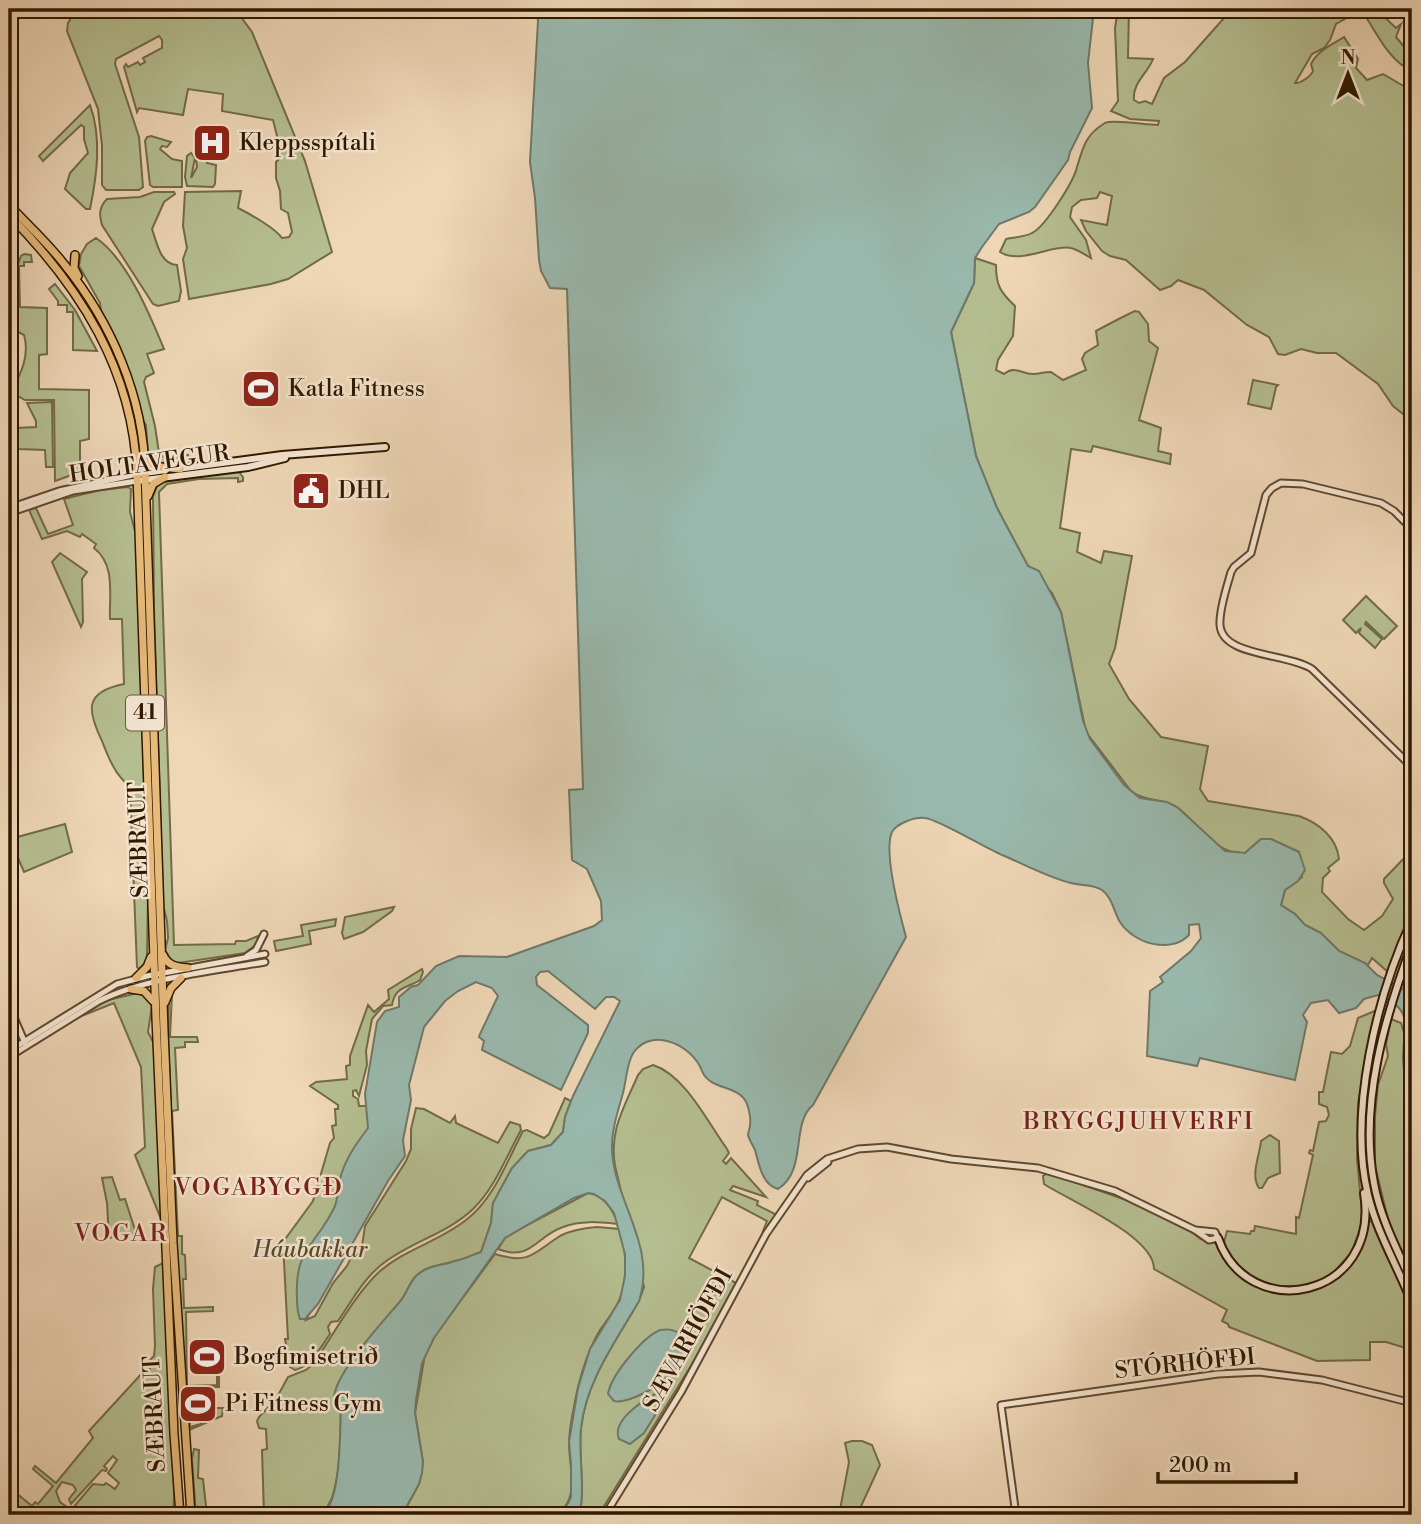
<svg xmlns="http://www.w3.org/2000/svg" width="1421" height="1524" font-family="'Libre Bodoni',serif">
  <rect width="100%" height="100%" fill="#eed6b6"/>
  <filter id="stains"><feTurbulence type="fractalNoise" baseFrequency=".00286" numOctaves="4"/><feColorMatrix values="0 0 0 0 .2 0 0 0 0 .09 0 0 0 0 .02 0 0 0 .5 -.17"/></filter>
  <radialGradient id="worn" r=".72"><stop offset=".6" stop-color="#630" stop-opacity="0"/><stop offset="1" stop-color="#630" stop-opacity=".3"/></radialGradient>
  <g fill="#b5be90" stroke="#726b48" stroke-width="2">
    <path d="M76,9H235L252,32L305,161L332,252L288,279L271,284L189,299L183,259L187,248L183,226L185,192L241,191L238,208C250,214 275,228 282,238L289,237L292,232L288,213L281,209L280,191L276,178V162L282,156L273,120L222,111L223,94L188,89L183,115L139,108L137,112L124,67L126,64L128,67L138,62L140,65L145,62L143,58L162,48V40L159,36L116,59L115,64L139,137L143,187L139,190H106L102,185V146L98,109L67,31L68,23Z"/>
    <path d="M1118,9H1129L1128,58L1153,59C1148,73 1132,83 1134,100L1139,103L1145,101L1152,104L1164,78L1185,62L1232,9H1384L1380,13L1396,28L1401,24L1396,37L1405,48L1412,50V71C1387,60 1376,30 1361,10L1336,24L1330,40L1324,48L1312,54L1295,83C1300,84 1311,76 1313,71L1311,64C1318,50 1332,45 1344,37L1358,59L1356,68L1367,80L1383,74L1412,91V421L1393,406L1378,384L1336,353H1317L1301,349L1285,355L1278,354L1269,337L1247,325L1204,290L1178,280L1171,286L1160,290L1126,260L1110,256L1102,251L1086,231L1081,220L1107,225L1112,196L1100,192L1097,198L1081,200L1072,207L1070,217L1086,240L1091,258C1085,255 1077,249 1071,248C1052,244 1020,265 1000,252L1006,239C1014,237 1025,237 1032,233C1045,227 1074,181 1077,167C1083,147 1086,134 1105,123C1113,119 1146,125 1158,125L1159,121L1130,119L1111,111L1118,101L1115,28Z"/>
    <path d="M90,105C102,138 97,175 90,209H86L65,189L70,173L88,153L84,139V127L81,125L43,161L39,156Z"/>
    <polygon points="151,136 171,142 167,147 162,146 160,149 172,159 182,161 182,187 153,187 150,185 145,141 147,137"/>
    <polygon points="191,153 195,158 191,178 197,167 196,159 199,155 207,156 207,163 216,165 215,184 213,187 187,186 185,177 187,156"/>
    <path d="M154,192H174L175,194L164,202L152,229C157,243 160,264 177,265L181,291L179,301L158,306L153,304L102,225C99,215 99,207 107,199L140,197Z"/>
    <path d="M96,238C127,259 150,315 164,349L147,354L154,373L146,377L144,382L155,426L159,453L164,457L188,455L189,461L184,464L155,465L148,456L146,425L141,417L118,347L101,312L100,303L79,266L81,254L87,244Z"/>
    <path d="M24,254L31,255L32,262H24V266H19L20,307L47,308V354L39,355V389L89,390V439L80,441V472L55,481L54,400H25L11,392C21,373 30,356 24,335L9,327V289L21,256Z"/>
    <path d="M975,258L996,265C996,285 1000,292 1015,306L1013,336L998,360L996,370L1004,374C1015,365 1021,374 1033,374C1038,374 1045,372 1051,372L1063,380L1086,370L1082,359L1085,353L1098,345L1096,331C1109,324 1122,317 1135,311L1139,312L1148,324L1149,341L1158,348L1139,420L1161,428L1158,451L1171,454L1170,464L1093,446L1091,452L1071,449L1060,528L1080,533L1077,552L1101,563L1104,551L1132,556L1115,648L1109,664L1129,699L1161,737L1208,746L1200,789L1208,801L1299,816C1319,823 1337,838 1339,859L1328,868L1330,871L1323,878L1322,892L1348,919L1364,930L1382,916L1393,899L1384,883V879L1412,850V915L1388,972L1372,958L1368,965L1339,951L1321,933L1305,925L1295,914L1281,905L1285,890L1302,877L1299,852L1271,839H1261L1245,853C1214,855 1200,824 1178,808C1163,798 1145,802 1131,791L1086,732L1061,612L1052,593L1028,566L997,508L976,456L951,332L974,283Z"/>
    <polygon points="55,284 75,310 97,351 73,350 73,312 67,312 67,305 58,305 58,301 49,289"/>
    <polygon points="1253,380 1278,385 1276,387 1271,409 1248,404"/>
    <polygon points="52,402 53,467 46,467 45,450 18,449 17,428 36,427 36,421 27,403"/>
    <polygon points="239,472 243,477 243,481 238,482 238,478 199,479 167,484 159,492 174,945 235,944 236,941 246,941 258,936 257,944 245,953 178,963 173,963 165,950 168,938 167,921 163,905 154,608 153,496 158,484 164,481"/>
    <path d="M128,487L131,489L130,512L136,535L148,895L147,956L145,963L139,969L137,967L130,789C126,782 120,778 116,771C110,762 106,751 102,741C87,710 84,692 124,684L122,619H110C109,595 116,565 94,548L96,544L82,534L80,537L67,531L42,539L29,510L36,508L48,534L73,525L64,499L100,490Z"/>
    <polygon points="60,553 87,572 82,579 83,622 81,627 52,562"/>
    <polygon points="1366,596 1397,626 1384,639 1366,622 1365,624 1382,639 1375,648 1359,633 1361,628 1356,633 1343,620"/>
    <polygon points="65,824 72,852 24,872 10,839"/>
    <polygon points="394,907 392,911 363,932 344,939 342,933 345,917"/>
    <polygon points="336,919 335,926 309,931 311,944 276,951 274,941 303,936 301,925"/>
    <path d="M422,969L423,972L420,980C408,988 395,986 392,1005L383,1006L372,1019L366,1051L367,1065L359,1096L356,1090L353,1091V1096L358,1099L359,1106H395L322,1289L306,1320L315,1316L333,1283L347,1266L353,1254L362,1246L365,1226L406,1161L411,1149V1129L416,1108L424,1109L450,1123L455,1116L456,1123L498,1143L510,1122L520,1125L521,1130C507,1155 495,1188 473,1209C448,1233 413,1241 385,1262C364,1277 352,1301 338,1321L331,1322L328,1327L330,1334C320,1348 312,1366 295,1370L290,1367L285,1339H288L283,1242L313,1201L330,1143L334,1138L332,1126L336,1125L335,1109H338V1105L310,1086L316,1082L347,1079L346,1066L350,1065V1056L368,1005L374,1012L389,999L388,990Z"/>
    <polygon points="138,993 147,997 152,1005 148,1032 153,1042 154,1050 161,1219 135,1155 145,1147 141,1067 114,1003 79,1017 108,1000"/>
    <polygon points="172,994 170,1037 197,1037 198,1042 185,1042 185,1047 175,1048 178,1110 172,1111 178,1236 182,1236 182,1254 185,1255 186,1279 183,1279 184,1308 213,1307 213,1311 186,1312 187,1386 217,1385 217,1377 219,1377 219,1387 187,1388 190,1427 201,1424 202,1417 207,1417 208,1413 215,1413 217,1408 223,1408 222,1416 189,1430 182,1366 168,1039 169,996"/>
    <polygon points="1377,1010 1358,1103 1357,1159 1363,1221 1351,1253 1329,1277 1301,1286 1271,1286 1253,1277 1238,1265 1223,1246 1227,1231 1250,1234 1251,1231 1254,1231 1255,1226 1296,1234 1296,1217 1299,1218 1313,1155 1309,1153 1310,1150 1313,1151 1319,1122 1326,1121 1329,1115 1327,1107 1319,1104 1319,1092 1323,1092 1331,1052 1342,1054 1350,1046 1358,1018"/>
    <polygon points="1391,1019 1401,1023 1405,1036 1404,1066 1412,1091 1412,1273 1390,1227 1375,1166 1375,1116 1378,1085 1388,1056 1386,1044"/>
    <path d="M653,1065C685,1075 708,1123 727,1149L729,1153L723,1161L726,1164L731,1158L766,1197L733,1186L730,1190L758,1201L757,1205L777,1215L767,1232L763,1231L767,1221L722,1197L689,1258L736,1283L694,1361L606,1503L598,1515H579C586,1492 578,1453 581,1428C586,1381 616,1341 639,1301L644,1287L615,1166C609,1130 624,1108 638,1075L643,1069Z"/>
    <path d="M565,1098L571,1101L565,1117L563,1132L551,1145L528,1151L512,1168L493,1203L491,1223L481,1252C472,1255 464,1259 455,1261C441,1266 427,1265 416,1276C410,1282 407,1292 402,1299C386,1320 333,1374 334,1400L341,1405C340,1427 343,1505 319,1514C308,1519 278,1515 264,1515L262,1450L267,1449L266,1429L259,1428L257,1421L259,1417L276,1399L288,1377L306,1370L314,1363C333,1335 356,1293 379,1272C405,1249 440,1241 466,1220C494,1199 507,1161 523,1131L527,1130L544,1138L549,1134Z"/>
    <path d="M1270,1135L1279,1141L1280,1173L1268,1178L1262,1188H1259C1250,1175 1260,1155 1261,1141Z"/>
    <path d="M1048,1173L1141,1205L1193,1233L1201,1239L1216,1243C1251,1316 1358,1306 1368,1221L1374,1222L1412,1311V1350L1386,1342H1370V1360L1317,1361L1229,1327L1228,1324L1222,1321L1227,1310L1154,1269C1154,1236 1070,1201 1044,1184L1043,1176Z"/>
    <polygon points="112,1177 120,1200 125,1199 136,1233 109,1238 107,1203 102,1178"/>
    <path d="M588,1193C604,1195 613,1210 618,1224C599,1222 581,1220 563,1227C536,1236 531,1262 498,1249L505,1238L512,1233Z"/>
    <path d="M597,1227L620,1229C626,1251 628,1276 620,1298C616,1309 607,1320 600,1330C588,1350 581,1373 576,1396C573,1412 569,1428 569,1444C569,1468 582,1505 552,1515H402L419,1484L423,1462L415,1413L425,1354L434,1337L495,1254C530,1265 533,1253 560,1236C571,1230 584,1228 597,1227Z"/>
    <polygon points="163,1263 174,1496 173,1515 67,1515 93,1484 104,1485 106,1483 115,1489 119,1483 108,1473 117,1460 113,1456 104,1466 107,1469 106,1471 102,1470 71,1504 69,1499 76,1490 73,1485 62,1482 56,1491 60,1502 67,1507 63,1515 9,1515 9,1487 32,1506 35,1502 38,1504 53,1486 33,1469 35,1466 56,1483 93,1438 89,1431 144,1371 149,1371 150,1368 145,1365 154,1356 155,1346 153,1289 155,1267"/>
    <polygon points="852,1441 862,1441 872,1445 880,1465 857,1515 839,1515 849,1462 845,1443"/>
    <polygon points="194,1449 199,1450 198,1478 203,1479 206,1506 213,1515 196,1515 192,1459"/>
  </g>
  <g fill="#99b9ae" stroke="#6f7968" stroke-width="2">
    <path d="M536,9H1094L1088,63L1092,108L1070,152L1068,160L1035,207L1029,212L999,224L982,247L975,258L974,283L951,332L976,456L997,508L1028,566L1039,571L1061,612L1083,721L1090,739L1124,785L1140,798L1167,802L1177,807L1225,851L1245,853L1261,839H1271L1299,852L1305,870L1298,881L1285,890L1281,905L1295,914L1305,925L1321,933L1339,951L1365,963L1377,975L1412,994V1091C1407,1081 1403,1070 1403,1059C1403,1027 1416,1010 1378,995L1364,999L1356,1008L1339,1013L1328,1000L1311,1003L1303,1015L1307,1022L1295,1080L1200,1058L1197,1066L1147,1056L1150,991L1163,982L1160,977L1191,951L1201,938L1199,924L1189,925V935C1171,954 1134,944 1120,922C1114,912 1112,897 1102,890C1093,884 1081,886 1071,883C1047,877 1024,864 1002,855C985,848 938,819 925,818C915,817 897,823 892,832C883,852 900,915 906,937L813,1105C790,1124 808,1170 778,1189C762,1185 759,1164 755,1150C753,1146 749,1139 748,1135C748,1132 750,1129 750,1125C751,1119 749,1110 747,1104C739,1084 710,1091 702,1071C693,1046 653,1026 634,1052C627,1061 626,1082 623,1093C618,1111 611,1131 612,1151C615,1202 657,1246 639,1301C616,1341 586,1381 581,1428C578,1453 586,1492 579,1515H552C563,1512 567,1507 571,1497V1464L569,1442L578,1388L590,1349L620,1300L625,1276V1254L614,1213L605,1201L594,1194L588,1193L574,1198L505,1238L434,1338L422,1363L416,1400L415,1413L423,1462L422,1473L419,1484L402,1515H318C321,1513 325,1512 327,1509C341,1491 340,1428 341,1405L334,1400C333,1374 385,1320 402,1299C407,1292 410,1282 416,1276C428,1265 441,1266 455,1261C464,1259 472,1255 481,1252L491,1223L493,1203L512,1168L528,1151L551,1145L563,1132L565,1117L573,1096L620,1001L614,997H606L595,1009L548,971L540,972L536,977L537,985L588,1025V1033L561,1090L482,1050L484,1041L479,1037L480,1034L498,996L492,988L476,982L458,991L445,1001L424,1027L409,1085L411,1100L403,1140L405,1156L388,1181L318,1304L305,1319H300C297,1312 297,1305 297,1298C294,1248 317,1245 335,1206C338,1198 338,1188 340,1179C345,1159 356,1144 368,1128L365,1094L377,1022L385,1011L399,1007V997L411,987L418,985L436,966L459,956L507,957L594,926L602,920L601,901L587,869L572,860L569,790L583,789L567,289L550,288L541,271L539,260L535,198L530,162L538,21Z"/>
    <path d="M660,1330C668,1329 675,1329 681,1335C706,1363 633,1406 614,1401L608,1394C611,1375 643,1337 660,1330Z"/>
    <path d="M659,1392L665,1394V1399L644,1433L630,1444L619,1439C611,1420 645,1399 659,1392Z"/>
  </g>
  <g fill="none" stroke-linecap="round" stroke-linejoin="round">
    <g stroke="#5f482e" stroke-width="9">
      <g id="tertiary">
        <polyline points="9,508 59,491 137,474"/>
        <polyline points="9,513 73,491 137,481"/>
        <path d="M1412,529L1394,511L1381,503L1303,484L1281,483L1272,488L1266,495L1251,553L1234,567L1231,572C1227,587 1219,609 1220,625C1222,657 1288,653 1312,669L1412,767"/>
        <polyline points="247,956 256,950 264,934"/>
        <polyline points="9,1006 25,1043"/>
        <polyline points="9,1051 117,984 147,976 265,954"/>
        <path d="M9,1057L99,1001C145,978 214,971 265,962"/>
        <polyline points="808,1178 828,1162"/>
        <polygon points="1195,1230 1215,1232 1218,1238 1209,1240"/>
        <polyline points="605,1515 681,1392 766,1234 807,1175 827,1159 858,1149 887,1147 951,1159 1038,1168 1115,1191 1195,1230"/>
        <polyline points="1016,1515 1001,1405 1218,1374 1259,1372 1322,1380 1412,1403"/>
      </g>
    </g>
    <g stroke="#2f1800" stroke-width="10">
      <g id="secondary">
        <polyline points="177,469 282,455 385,447"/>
        <polyline points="137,474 166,470"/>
        <polyline points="137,481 248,467 285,458"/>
        <path d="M1412,920C1377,995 1348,1113 1368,1195C1377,1233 1398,1267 1412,1303"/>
        <path d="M1412,944C1385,1017 1359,1104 1374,1183C1380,1218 1398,1251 1412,1283"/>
        <path d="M1218,1238C1248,1325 1381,1299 1364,1193"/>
        <polyline points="1412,1403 1412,1402"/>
      </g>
    </g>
    <g stroke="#2f1800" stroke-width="10">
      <g id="primary">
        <path d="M9,205C27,224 48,243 64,264C111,322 144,397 145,473"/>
        <path d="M9,215C80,287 133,370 137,474"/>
        <polyline points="75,255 74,268 78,276"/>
        <polyline points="145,455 152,466 180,469"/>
      </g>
    </g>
    <g stroke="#2f1800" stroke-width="10">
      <g id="trunk">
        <polyline points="145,473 164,1031 173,1243 191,1515"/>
        <polyline points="137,474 156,1018 174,1434 180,1515"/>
        <polyline points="148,496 153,484 165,477"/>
        <path d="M163,955C168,966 177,967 188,968"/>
        <polyline points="136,978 147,967 151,957"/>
        <polyline points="131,989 144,991 153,1001"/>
        <polyline points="165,1002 171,988 181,978"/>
      </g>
    </g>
    <use href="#tertiary" stroke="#f4e4d0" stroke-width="5"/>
    <use href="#secondary" stroke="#f4e4d0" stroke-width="6"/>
    <use href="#primary" stroke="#e7bb7b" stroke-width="7"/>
    <use href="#trunk" stroke="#e7bb7b" stroke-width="7"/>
  </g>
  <defs>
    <g id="hospital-square" transform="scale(2.0125)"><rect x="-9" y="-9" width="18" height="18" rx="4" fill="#8f2418" stroke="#f4e4d0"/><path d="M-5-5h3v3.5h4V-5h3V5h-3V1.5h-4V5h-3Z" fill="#fff"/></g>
    <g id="stadium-square" transform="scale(2.0125)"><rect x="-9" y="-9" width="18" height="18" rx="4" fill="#8f2418" stroke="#f4e4d0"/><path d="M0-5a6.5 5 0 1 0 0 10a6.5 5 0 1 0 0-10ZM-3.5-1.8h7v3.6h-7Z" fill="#fff"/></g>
    <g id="civic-square" transform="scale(2.0125)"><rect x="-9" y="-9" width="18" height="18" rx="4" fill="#8f2418" stroke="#f4e4d0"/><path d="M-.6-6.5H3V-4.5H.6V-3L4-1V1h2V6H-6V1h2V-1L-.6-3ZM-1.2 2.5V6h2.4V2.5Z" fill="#fff"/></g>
  </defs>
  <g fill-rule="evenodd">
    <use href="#hospital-square" x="212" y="143"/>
    <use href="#stadium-square" x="261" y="389"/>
    <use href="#civic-square" x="311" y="491"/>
    <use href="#stadium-square" x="207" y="1357"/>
    <use href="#stadium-square" x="198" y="1404"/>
  </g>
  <g text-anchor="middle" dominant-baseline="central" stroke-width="5" stroke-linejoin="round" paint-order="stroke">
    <rect fill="#f4e4d0" stroke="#6a553e" stroke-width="2" x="126" y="695.5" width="38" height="35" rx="5"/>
    <g font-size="21" font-weight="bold" fill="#2f1800">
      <text x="145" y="713">41</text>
    </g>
    <g font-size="23" fill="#2f1800" stroke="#f4e4d0" text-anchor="start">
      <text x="239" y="143">Kleppsspítali</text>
      <text x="288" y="389">Katla Fitness</text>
      <text x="338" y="491">DHL</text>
      <text x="234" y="1357">Bogfimisetrið</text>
      <text x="225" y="1404">Pi Fitness Gym</text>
    </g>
    <g font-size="23" fill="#2f1800" stroke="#f4e4d0">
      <text transform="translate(149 464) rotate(-8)">HOLTAVEGUR</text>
      <text transform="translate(139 840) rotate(-92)">SÆBRAUT</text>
      <text transform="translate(688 1340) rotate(-61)">SÆVARHÖFÐI</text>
      <text transform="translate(1185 1364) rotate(-6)">STÓRHÖFÐI</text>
      <text transform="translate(155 1414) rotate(-93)">SÆBRAUT</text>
    </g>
    <g font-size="23" font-style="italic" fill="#574a2b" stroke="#f4e4d0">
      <text x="310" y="1250">Háubakkar</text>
    </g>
    <g font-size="24" letter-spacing="2" fill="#7a1f14" stroke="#f4e4d0">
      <text x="1139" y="1122">BRYGGJUHVERFI</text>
      <text x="259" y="1188">VOGABYGGÐ</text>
      <text x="121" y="1234">VOGAR</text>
    </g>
  </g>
  <rect width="1421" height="1524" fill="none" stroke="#eed6b6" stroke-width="35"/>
  <rect x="10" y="10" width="1400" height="1503" fill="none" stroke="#2f1800" stroke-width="3.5"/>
  <rect x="18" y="18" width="1386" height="1489" fill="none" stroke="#2f1800" stroke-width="2"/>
  <g transform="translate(1348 74)" stroke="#f4e4d0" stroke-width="5" paint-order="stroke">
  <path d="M0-5L12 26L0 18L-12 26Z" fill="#2f1800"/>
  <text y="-10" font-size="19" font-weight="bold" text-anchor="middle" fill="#2f1800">N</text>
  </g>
  <path d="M1158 1472v10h138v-10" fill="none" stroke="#2f1800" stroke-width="3.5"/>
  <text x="1169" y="1472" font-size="21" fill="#2f1800" stroke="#f4e4d0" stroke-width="5" paint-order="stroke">200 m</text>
  <rect width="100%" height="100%" filter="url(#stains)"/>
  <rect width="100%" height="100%" fill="url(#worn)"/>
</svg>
